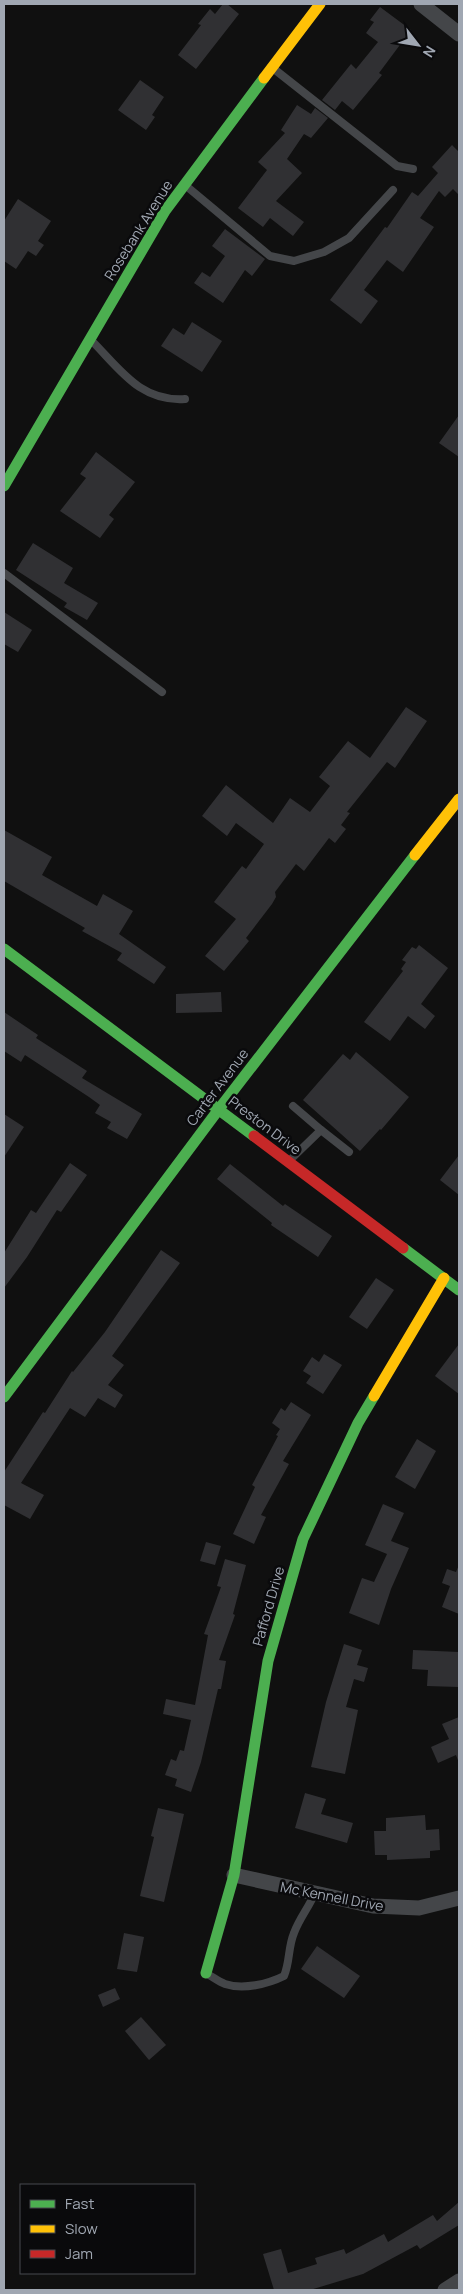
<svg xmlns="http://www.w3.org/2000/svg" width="463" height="2294" font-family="Manrope,sans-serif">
  <rect width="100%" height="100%" fill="#101010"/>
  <g fill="#303033">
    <polygon points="223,4 227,4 239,14 196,69 178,55 201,25 198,24 210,9 215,14"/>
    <polygon points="380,7 411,30 379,73 382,75 353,110 342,101 335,110 322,100 351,64 356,69 378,42 366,33 374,22 370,20"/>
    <polygon points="140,80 164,97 152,115 155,117 146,130 118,110"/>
    <polygon points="297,105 311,114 315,108 328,118 311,138 304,134 287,159 302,173 276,201 304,222 293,236 270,218 263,227 238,208 267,170 258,162 285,133 281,130"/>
    <polygon points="452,145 459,152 459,195 453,189 445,197 439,191 420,218 434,227 403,272 387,260 364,290 378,301 361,324 330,300 385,227 387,228 412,192 418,196 438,173 432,167"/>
    <polygon points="18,199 51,221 38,241 44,245 36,256 28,251 16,269 4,261 4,221"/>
    <polygon points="225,229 265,259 252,276 245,270 223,303 194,283 202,272 210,277 225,256 212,246"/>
    <polygon points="192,322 222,341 202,372 161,346 173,328 184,335"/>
    <polygon points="459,415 459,457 439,443"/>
    <polygon points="96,452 135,482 109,515 114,519 100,538 60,511 86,478 80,474"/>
    <polygon points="33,543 73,568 64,583 98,603 87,620 64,607 67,603 16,570"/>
    <polygon points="4,612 32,630 18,652 4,644"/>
    <polygon points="406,707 427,721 395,768 387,762 347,812 350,813 341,825 346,829 335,843 329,838 304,871 296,864 275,892 276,897 272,904 246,938 249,941 224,971 205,956 236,919 214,902 242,866 246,869 264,844 236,823 227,836 202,816 226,785 273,823 290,798 310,812 330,786 319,777 348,741 370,758"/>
    <polygon points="4,830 52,857 42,875 97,906 103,894 133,911 119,934 166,967 154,984 117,960 122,953 82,931 85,928 4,881"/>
    <polygon points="419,945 448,968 421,1004 435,1016 425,1029 408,1016 390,1041 364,1022 403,971 401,969 406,962 402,960 412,947 416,949"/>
    <polygon points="221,992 222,1012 176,1013 176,994"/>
    <polygon points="4,1012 38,1035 36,1038 87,1071 82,1078 142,1114 127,1139 107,1128 111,1122 95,1113 100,1105 89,1097 25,1055 21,1062 4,1051"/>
    <polygon points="356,1052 409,1097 381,1130 380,1129 360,1151 303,1100 343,1054 350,1060"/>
    <polygon points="4,1114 24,1127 4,1157"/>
    <polygon points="459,1155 459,1195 440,1180"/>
    <polygon points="70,1163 87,1175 61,1212 57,1210 27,1257 4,1288 4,1253 31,1210 36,1213"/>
    <polygon points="230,1164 283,1206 285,1204 332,1236 318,1257 271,1225 272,1223 217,1179"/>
    <polygon points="161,1250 180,1263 112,1356 124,1365 108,1385 123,1395 115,1408 98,1398 85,1417 70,1408 21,1483 44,1495 30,1519 4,1505 4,1472 43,1412 45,1413 72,1371 73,1372 105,1332"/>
    <polygon points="376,1278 394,1290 367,1329 349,1317"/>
    <polygon points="459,1344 459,1394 435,1376"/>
    <polygon points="324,1354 342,1365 323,1394 306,1383 311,1376 303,1371 312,1357 319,1362"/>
    <polygon points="291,1402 311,1415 283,1461 289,1464 261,1515 266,1517 254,1544 233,1534 255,1487 252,1485 278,1436 276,1435 280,1429 272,1423 281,1408 285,1411"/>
    <polygon points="417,1439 436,1451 415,1489 395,1477"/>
    <polygon points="383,1504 404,1513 391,1541 409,1548 391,1589 379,1625 349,1613 362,1578 374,1582 387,1554 365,1545"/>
    <polygon points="206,1542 221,1546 215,1565 200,1561"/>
    <polygon points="225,1559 246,1565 233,1614 235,1615 219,1660 226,1661 221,1689 218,1689 201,1762 191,1792 175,1786 177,1779 165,1775 171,1759 176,1761 180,1750 184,1751 191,1720 163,1714 166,1699 195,1705 208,1635 204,1634 221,1587 217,1586"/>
    <polygon points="459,1565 459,1614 442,1607 450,1586 442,1583 447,1569 456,1572"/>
    <polygon points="344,1644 362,1650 357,1665 368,1668 364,1682 354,1679 346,1707 358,1710 345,1774 311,1767 326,1702"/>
    <polygon points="413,1650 459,1652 458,1687 427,1686 428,1670 412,1669"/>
    <polygon points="459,1717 459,1763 456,1755 438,1763 431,1747 449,1739 442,1724"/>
    <polygon points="305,1793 326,1799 321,1814 353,1823 347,1843 295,1828"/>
    <polygon points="158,1808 184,1814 164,1902 140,1896 154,1837 151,1836"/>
    <polygon points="425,1815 426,1830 439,1829 440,1850 430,1851 430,1858 387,1860 387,1855 375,1855 374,1831 386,1831 386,1818"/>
    <polygon points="124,1933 144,1937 137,1972 117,1969"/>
    <polygon points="317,1946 360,1976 344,1998 301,1969"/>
    <polygon points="115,1988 120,1999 103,2007 98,1995"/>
    <polygon points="141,2017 166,2045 149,2060 125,2031"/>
    <polygon points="459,2202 459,2225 420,2249 417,2245 363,2274 310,2290 274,2290 263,2254 281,2249 288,2273 317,2264 315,2258 344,2249 346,2254 384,2234 388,2242 433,2215 437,2221"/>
  </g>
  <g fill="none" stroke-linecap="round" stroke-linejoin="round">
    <g stroke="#444649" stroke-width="8">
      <polyline points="274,69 397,166 413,169"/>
      <polyline points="185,185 270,256 294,261 324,252 349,238 393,190"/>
      <path d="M91,340C120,369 140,402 185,399"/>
      <polyline points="4,573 162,692"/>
      <polyline points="293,1106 321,1130"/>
      <polyline points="289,1161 321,1130 349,1152"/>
      <path d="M207,1974C213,1977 219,1982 225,1984C243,1990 268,1984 284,1976C290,1962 288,1947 294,1933C299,1919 309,1907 315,1893"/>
    </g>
    <g stroke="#444649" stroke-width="15">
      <polyline points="421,4 459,34"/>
      <polyline points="234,1875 373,1906 419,1908 459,1898"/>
      <polyline points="445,2290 459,2281"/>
    </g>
    <g stroke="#4caf50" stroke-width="11">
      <polyline points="4,486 165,211 264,78"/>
      <polyline points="4,949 254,1136"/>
      <polyline points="403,1248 459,1290"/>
      <polyline points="4,1397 219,1109 415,855"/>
      <polyline points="206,1973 234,1875 268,1661 303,1539 358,1423 374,1396"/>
    </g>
    <g stroke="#ffc107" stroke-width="11">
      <polyline points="264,78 320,4"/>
      <polyline points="415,855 459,799"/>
      <polyline points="374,1396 444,1278"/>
    </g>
    <polyline stroke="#c62828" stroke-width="11" points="254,1136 403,1248"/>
  </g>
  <g text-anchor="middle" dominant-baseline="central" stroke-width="5" stroke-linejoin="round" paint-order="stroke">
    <g font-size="14" fill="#a0a7b2" stroke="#0a0a0c">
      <text transform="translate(138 230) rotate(-58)">Rosebank Avenue</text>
      <text transform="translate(217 1087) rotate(-53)">Carter Avenue</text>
      <text transform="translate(265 1125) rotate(37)">Preston Drive</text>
      <text transform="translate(268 1606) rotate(-74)">Pafford Drive</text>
      <text transform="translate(332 1896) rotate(11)">Mc Kennell Drive</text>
    </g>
  </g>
  <rect width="463" height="2294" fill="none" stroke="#a0a7b2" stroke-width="10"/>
  <rect x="20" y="2184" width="175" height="90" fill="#0a0a0c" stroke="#46494e"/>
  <rect x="30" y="2200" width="25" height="8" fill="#4caf50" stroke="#46494e"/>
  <text x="65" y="2209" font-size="15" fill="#a0a7b2">Fast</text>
  <rect x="30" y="2225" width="25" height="8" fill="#ffc107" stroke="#46494e"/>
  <text x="65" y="2234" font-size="15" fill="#a0a7b2">Slow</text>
  <rect x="30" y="2250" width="25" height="8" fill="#c62828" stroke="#46494e"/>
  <text x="65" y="2259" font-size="15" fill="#a0a7b2">Jam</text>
  <g transform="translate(418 45) rotate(121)" stroke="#0a0a0c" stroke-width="4" paint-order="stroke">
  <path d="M0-4L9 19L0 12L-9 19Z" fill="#a0a7b2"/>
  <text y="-8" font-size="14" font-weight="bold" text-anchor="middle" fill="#a0a7b2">N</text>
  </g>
</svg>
